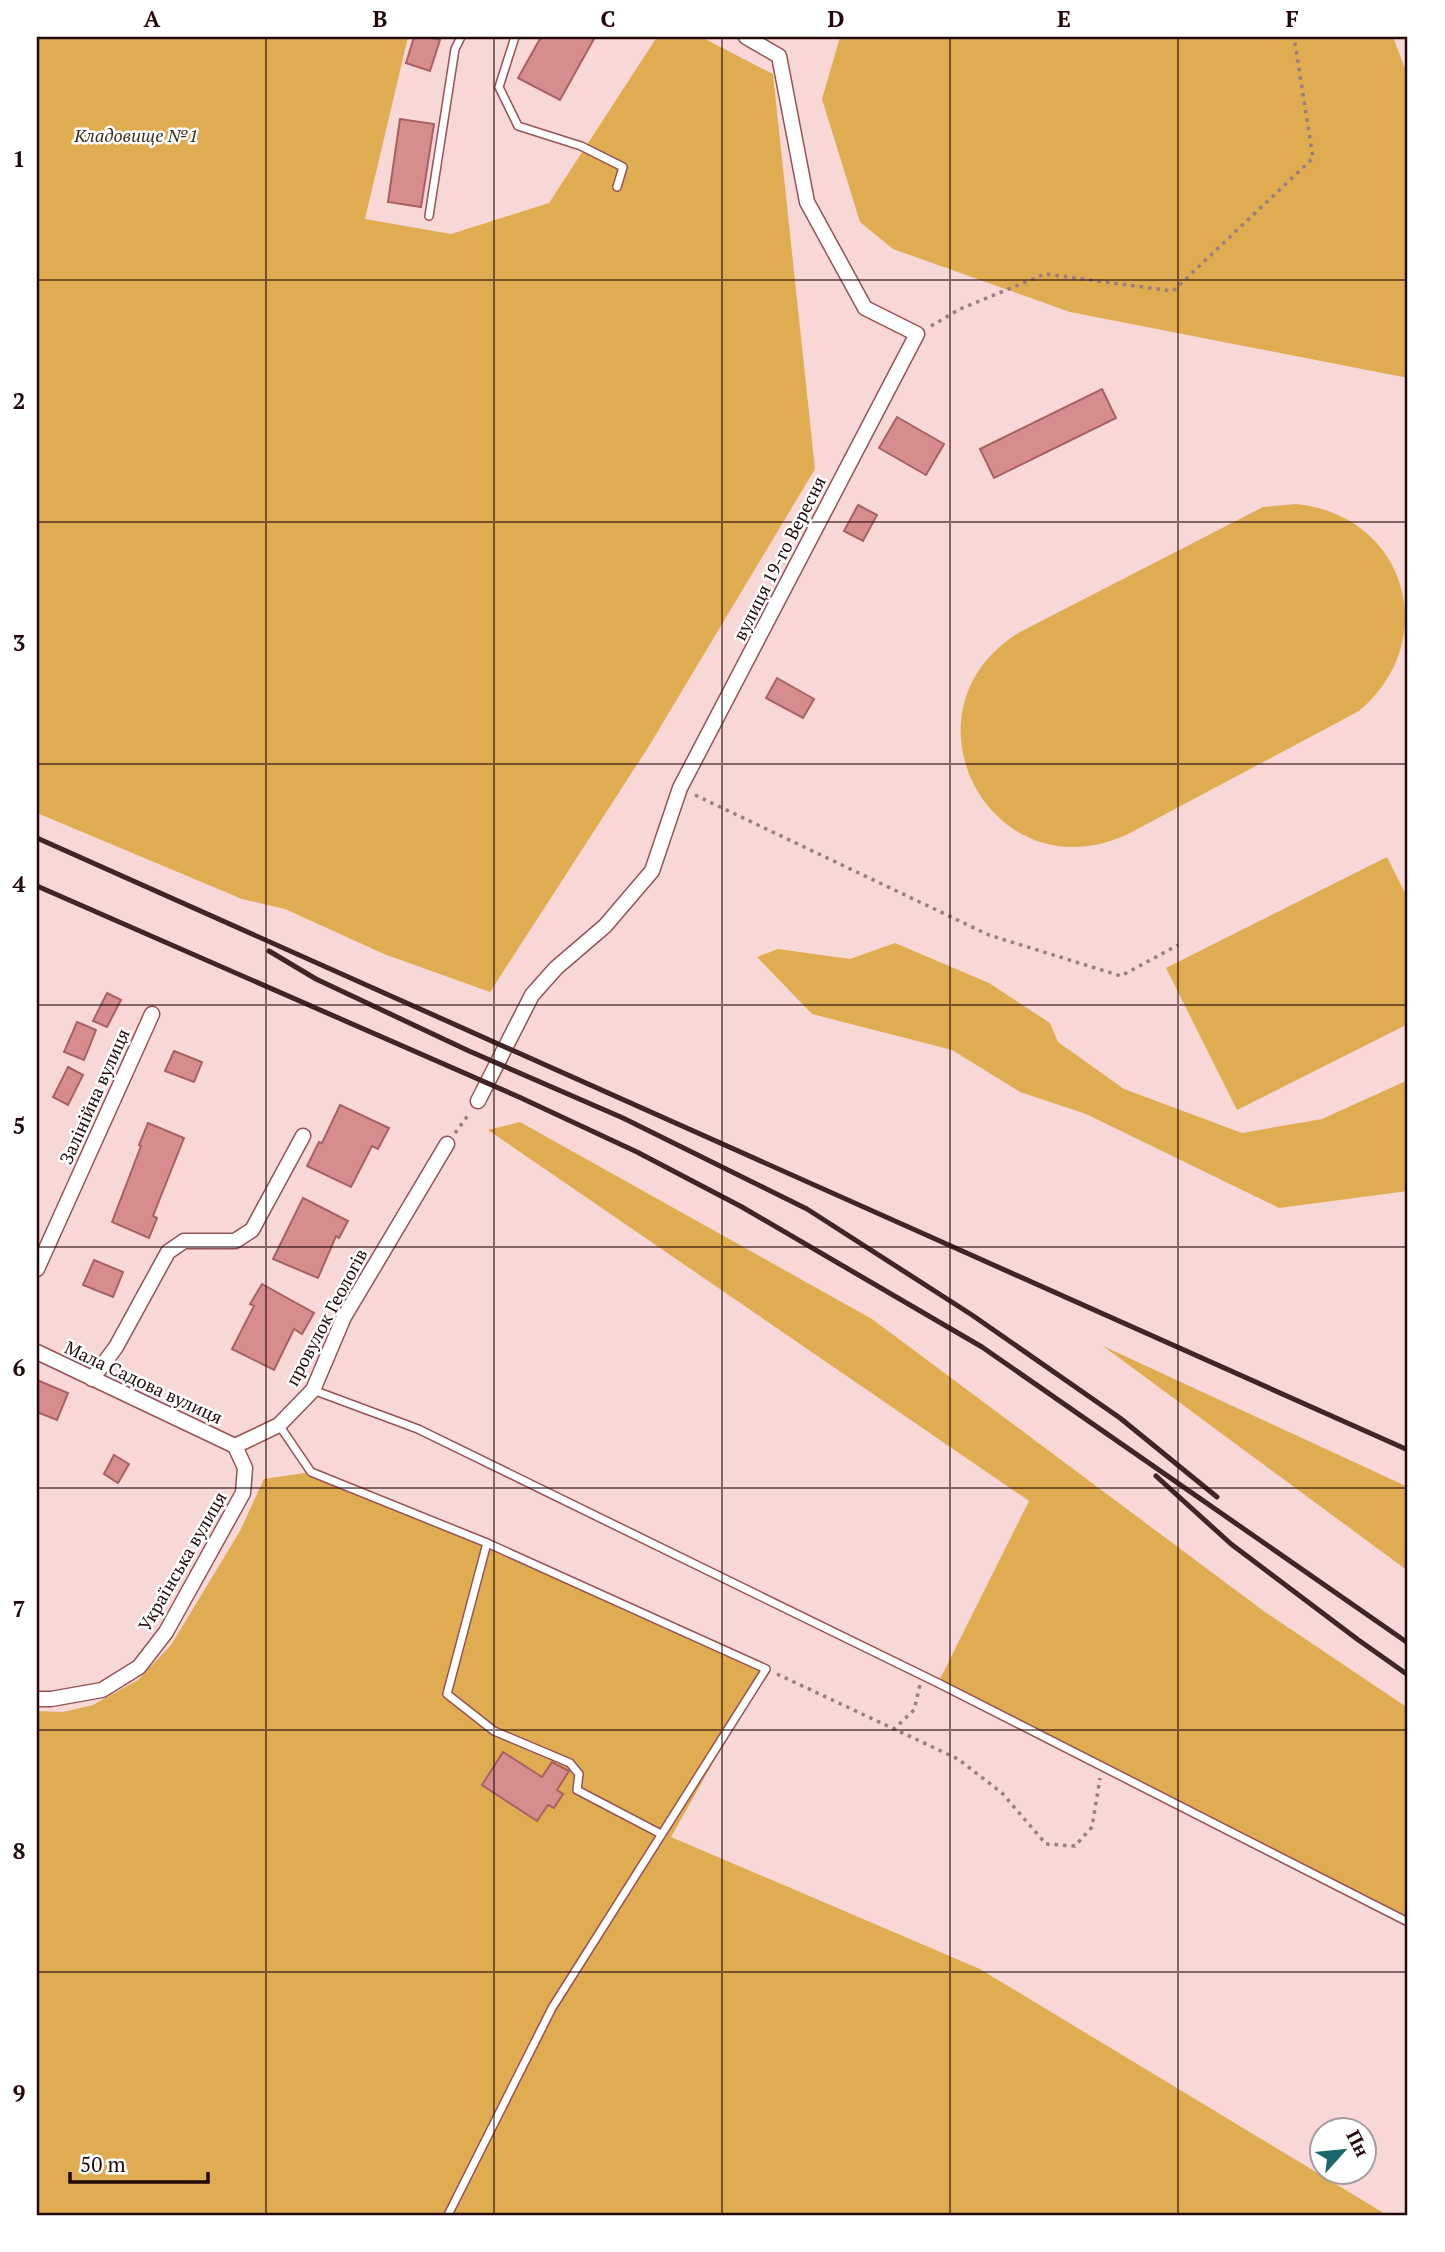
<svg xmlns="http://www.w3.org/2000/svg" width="1445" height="2252" font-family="'PT Serif',serif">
  <rect width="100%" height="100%" fill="#f8d8d7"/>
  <g fill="#e0ac51">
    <polygon points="37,37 408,37 365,219 451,234 549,203 657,37 701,37 773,74 815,469 649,746 490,992 384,954 285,909 242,899 37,813"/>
    <polygon points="840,37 1393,37 1408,76 1408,378 1070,312 893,249 860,222 822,99"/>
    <path d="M1296,504C1406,515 1443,640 1359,711L1128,834C991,898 892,709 1020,632L1263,507Z"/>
    <polygon points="1387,857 1408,899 1408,1024 1237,1110 1166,968"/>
    <polygon points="895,943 989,983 1050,1023 1058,1042 1124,1089 1242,1133 1322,1119 1408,1080 1408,1191 1279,1208 1086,1114 1020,1092 952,1050 812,1014 757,957 778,949 850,959"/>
    <polygon points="520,1122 872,1319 1265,1612 1408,1708 1408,1922 938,1683 1029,1501 488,1130"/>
    <polygon points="1103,1346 1408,1487 1408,1571"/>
    <polygon points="311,1472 487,1543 766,1669 671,1837 980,1969 1387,2215 37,2215 37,1711 63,1712 93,1705 138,1680 171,1645 240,1531 264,1479"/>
  </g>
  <g fill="#d78d8e" stroke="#a86163" stroke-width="2">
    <polygon points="414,37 430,37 440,40 430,71 406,63"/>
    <polygon points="541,37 595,37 560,100 518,78"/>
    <polygon points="400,119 434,124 421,207 388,202"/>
    <polygon points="1102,389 1116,418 994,478 980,449"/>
    <polygon points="897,417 944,444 926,475 879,448"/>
    <polygon points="858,505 877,515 863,541 844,531"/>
    <polygon points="777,678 814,699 803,718 766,698"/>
    <polygon points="107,993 121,1000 107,1027 93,1021"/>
    <polygon points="77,1022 96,1030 84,1060 64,1052"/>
    <polygon points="174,1051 202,1062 194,1082 165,1071"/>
    <polygon points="68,1067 83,1075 68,1105 53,1097"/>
    <polygon points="340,1105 389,1128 378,1149 372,1146 351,1187 307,1166 319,1142 322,1143"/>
    <polygon points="148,1123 184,1138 153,1216 157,1218 149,1238 112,1222 141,1146 139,1145"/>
    <polygon points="303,1198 348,1221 339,1238 336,1236 318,1278 273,1259"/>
    <polygon points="94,1260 123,1272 113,1297 83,1285"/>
    <polygon points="262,1284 314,1313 302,1334 294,1329 274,1370 232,1349 254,1306 250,1304"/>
    <polygon points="37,1380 68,1393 57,1420 37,1412"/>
    <polygon points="114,1455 129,1464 118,1483 104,1474"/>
    <polygon points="503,1752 542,1777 552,1762 569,1771 557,1790 563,1794 554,1808 548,1805 537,1821 482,1785"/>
  </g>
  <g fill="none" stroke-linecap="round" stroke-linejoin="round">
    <g stroke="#965254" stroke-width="10">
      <g id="service">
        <polyline points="515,37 499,87 518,126 581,146 623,167 617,187"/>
        <polyline points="429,216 455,49 461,37"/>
        <polyline points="313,1390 418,1429 938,1683 1408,1922"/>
        <polyline points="279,1425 311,1472 487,1543 766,1669 552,2008 448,2215"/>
        <polyline points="487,1543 447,1694 494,1731 570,1763 579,1774 577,1790 661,1834"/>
      </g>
    </g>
    <g stroke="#965254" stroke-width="17">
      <g id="minor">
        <polyline points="478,1101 532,995 556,968 605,926 652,871 680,788 917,334 865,308 807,202 779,56 746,37"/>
        <polyline points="37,1269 152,1014"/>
        <polyline points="37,1352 235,1446"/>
        <polyline points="92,1379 116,1347 168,1252 184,1241 235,1241 252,1230 303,1136"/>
        <polyline points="235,1446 279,1425 313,1390 344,1317 447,1144"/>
        <polyline points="37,1699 51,1699 102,1690 139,1667 166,1632 243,1493 245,1468 235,1446"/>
      </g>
    </g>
    <g stroke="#9c7e7f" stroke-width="3.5" stroke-dasharray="3.5 5" stroke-linecap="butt">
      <polyline points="931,326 960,309 1045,274 1173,291 1313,158 1294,37"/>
      <polyline points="695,795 989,935 1121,976 1178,945"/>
      <polyline points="455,1133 469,1114"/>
      <polyline points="777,1674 958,1759 1002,1793 1046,1844 1075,1846 1092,1827 1100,1778"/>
      <polyline points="893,1730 914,1710 920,1685"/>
    </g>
    <use href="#service" stroke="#fff" stroke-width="7"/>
    <use href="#minor" stroke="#fff" stroke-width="14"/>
    <g stroke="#402426" stroke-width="5">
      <polyline points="37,838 1408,1450"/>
      <polyline points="37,886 519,1097 637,1152 742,1207 982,1347 1408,1643"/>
      <polyline points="269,951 316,979 469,1051 623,1118 807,1209 972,1315 1120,1418 1217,1497"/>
      <polyline points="1156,1476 1231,1544 1357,1639 1408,1675"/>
    </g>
  </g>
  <path fill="none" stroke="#23080a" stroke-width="2" stroke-opacity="0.55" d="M266,37V2215M494,37V2215M722,37V2215M950,37V2215M1178,37V2215M37,280H1408M37,522H1408M37,764H1408M37,1005H1408M37,1247H1408M37,1488H1408M37,1730H1408M37,1972H1408"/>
  <g text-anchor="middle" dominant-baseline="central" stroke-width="5" stroke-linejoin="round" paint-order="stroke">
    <g font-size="18" font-style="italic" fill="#3c2f1b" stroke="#fff">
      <text x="136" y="135">Кладовище №1</text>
    </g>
    <g font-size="18" fill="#23080a" stroke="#fff">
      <text transform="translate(779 558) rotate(-63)">вулиця 19-го Вересня</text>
      <text transform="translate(94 1096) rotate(-66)">Залінійна вулиця</text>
      <text transform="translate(326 1317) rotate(-62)">провулок Геологів</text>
      <text transform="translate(144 1382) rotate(25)">Мала Садова вулиця</text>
      <text transform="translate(182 1561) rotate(-60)">Українська вулиця</text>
    </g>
  </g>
  <rect width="1445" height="2252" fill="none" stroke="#ffffff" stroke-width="77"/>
  <g transform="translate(1343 2151) rotate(63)"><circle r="33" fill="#ffffff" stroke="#a79c9d" stroke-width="2"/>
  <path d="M0-5L12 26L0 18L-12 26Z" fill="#19676a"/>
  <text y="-10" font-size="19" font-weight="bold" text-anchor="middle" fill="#23080a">Пн</text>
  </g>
  <path d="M70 2172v10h138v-10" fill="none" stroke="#23080a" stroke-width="3.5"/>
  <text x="80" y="2172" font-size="21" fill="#23080a" stroke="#ffffff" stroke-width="5" paint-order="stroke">50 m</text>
  <rect x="38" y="38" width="1368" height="2176" fill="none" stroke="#23080a" stroke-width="2.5"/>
  <g font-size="23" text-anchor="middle" font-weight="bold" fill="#23080a">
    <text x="152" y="27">A</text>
    <text x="380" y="27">B</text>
    <text x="608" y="27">C</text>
    <text x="836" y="27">D</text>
    <text x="1064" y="27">E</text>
    <text x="1292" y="27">F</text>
    <text x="19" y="167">1</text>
    <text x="19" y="409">2</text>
    <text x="19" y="651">3</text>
    <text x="19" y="892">4</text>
    <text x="19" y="1134">5</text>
    <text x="19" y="1376">6</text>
    <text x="19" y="1617">7</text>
    <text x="19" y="1859">8</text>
    <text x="19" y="2101">9</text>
  </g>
</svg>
